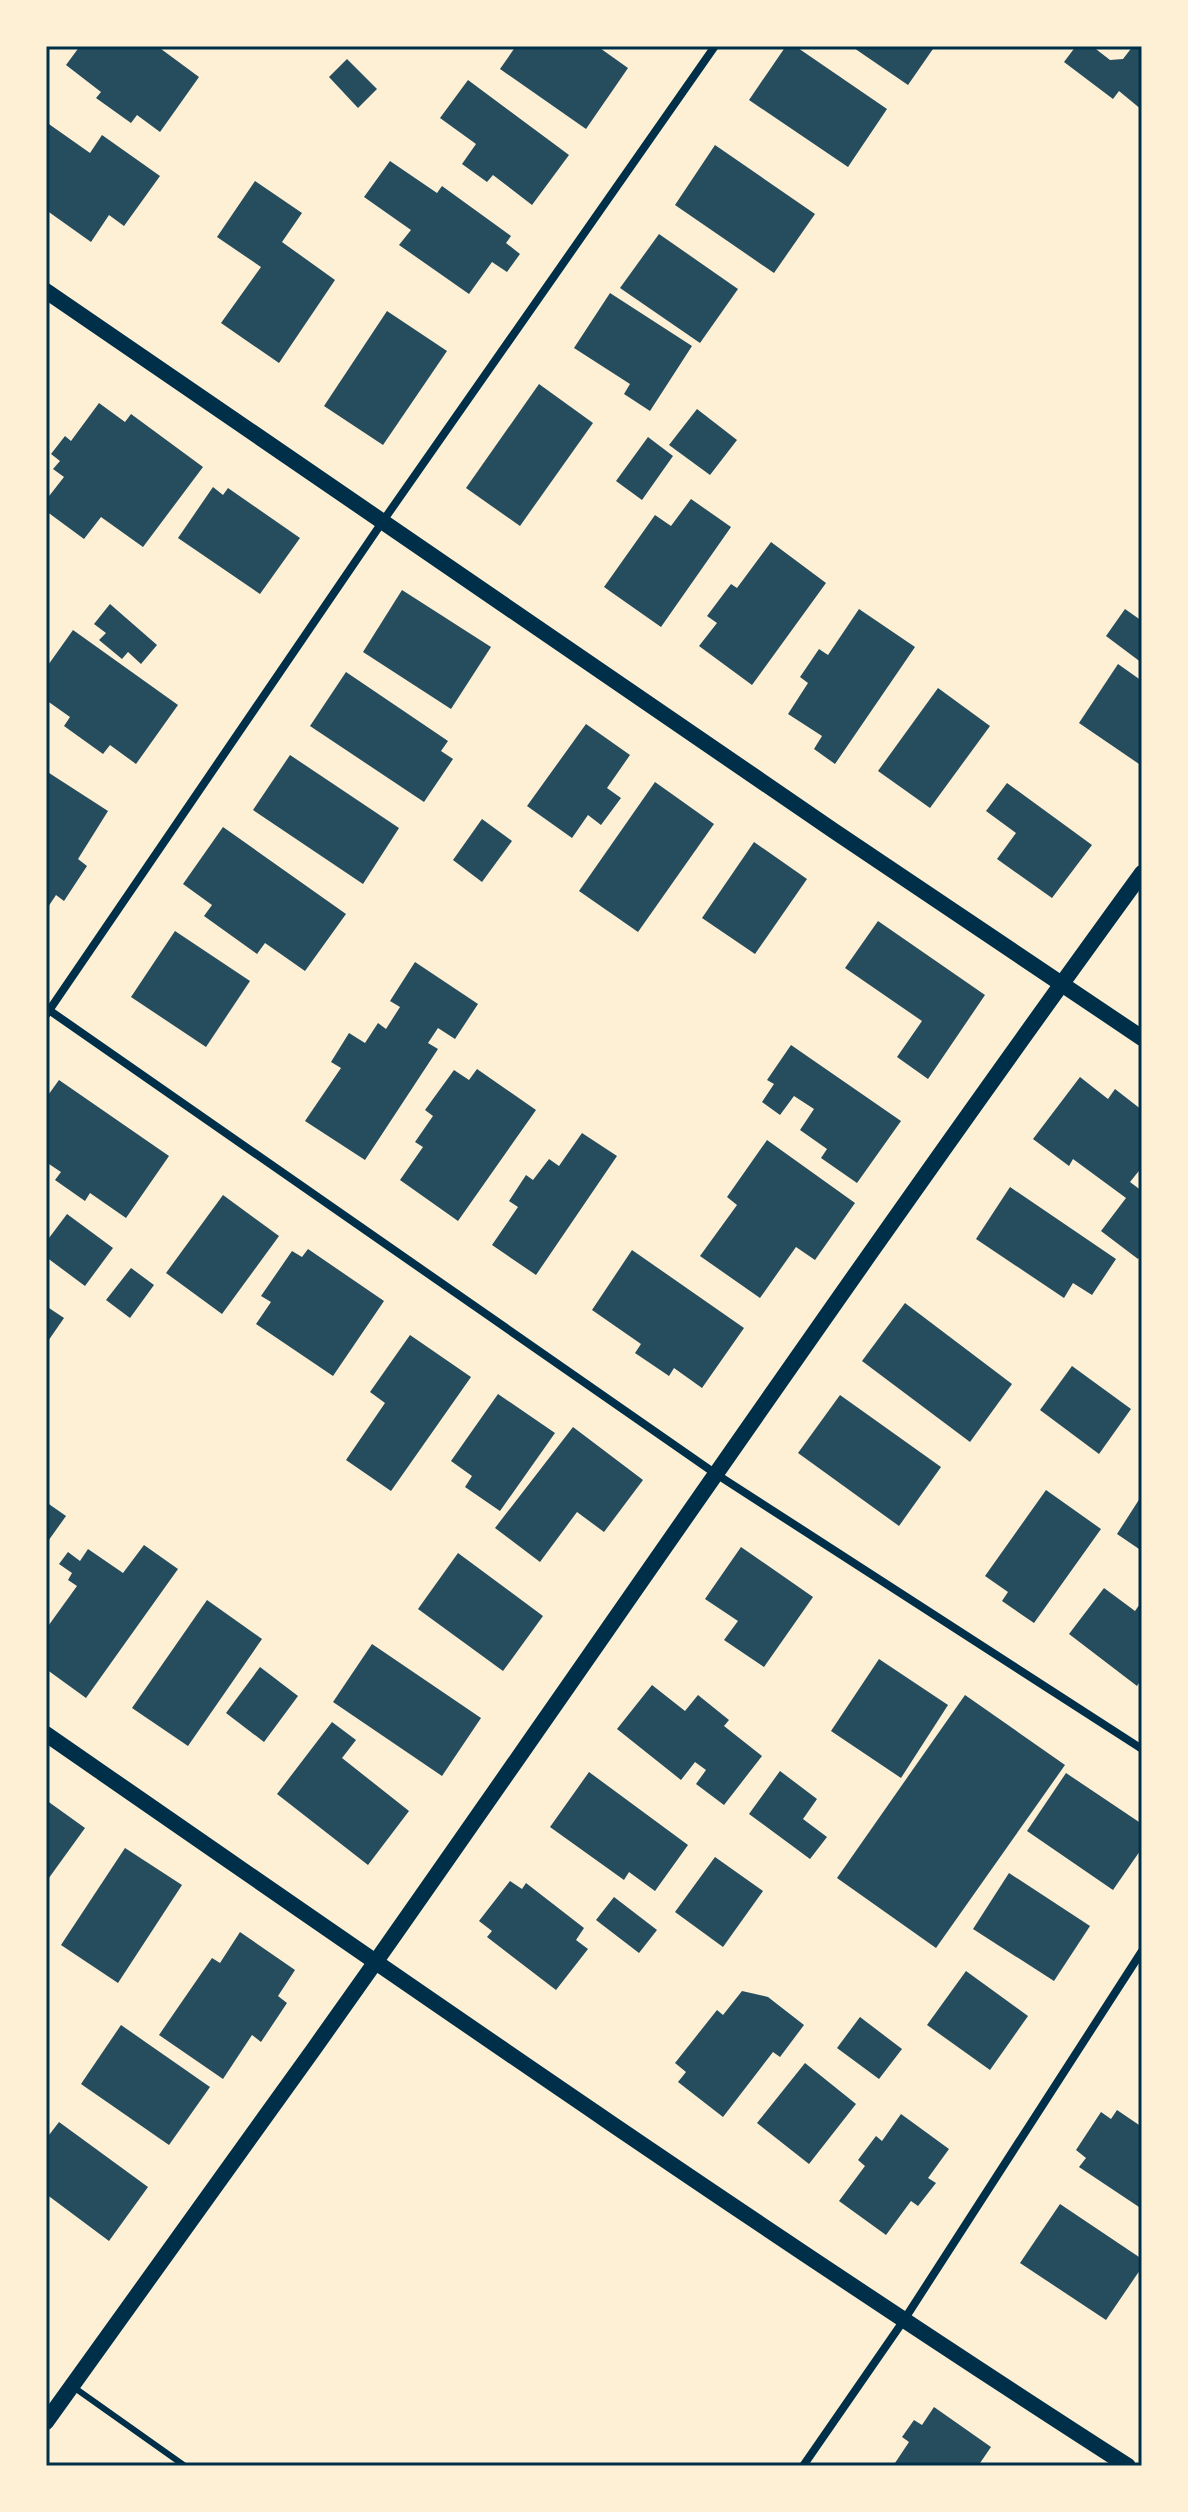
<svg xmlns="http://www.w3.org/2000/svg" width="1188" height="2512" font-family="Mulish,sans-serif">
  <rect width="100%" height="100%" fill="#fdf0d5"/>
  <g fill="#264d5e">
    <polygon points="80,46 157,46 199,77 160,132 137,115 131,123 96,98 101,92 66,65"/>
    <polygon points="516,46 597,46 628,68 586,129 500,69"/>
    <polygon points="786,46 795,46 887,109 848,167 749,100"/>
    <polygon points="851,46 935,46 908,85"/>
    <polygon points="1076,46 1092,46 1110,60 1123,59 1133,46 1142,46 1142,110 1119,91 1113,99 1064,62"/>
    <polygon points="347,59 377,89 358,108 329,77"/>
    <polygon points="468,80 569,155 532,205 493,175 487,182 462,164 476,144 440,118"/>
    <polygon points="46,122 90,153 102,135 160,176 124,226 109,215 91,242 46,210"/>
    <polygon points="715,145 815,214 774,273 675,205"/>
    <polygon points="390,161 437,193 442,186 511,236 506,243 520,254 507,272 492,262 469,294 399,245 411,230 364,197"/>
    <polygon points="255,181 302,213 282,242 335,280 279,363 221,323 261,267 217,237"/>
    <polygon points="659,234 738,289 700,343 620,288"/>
    <polygon points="610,293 692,346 650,411 624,394 630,384 574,348"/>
    <polygon points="387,311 447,351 383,445 324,406"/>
    <polygon points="539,384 593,423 520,526 466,488"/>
    <polygon points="99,403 125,422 131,414 203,467 143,547 101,517 84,539 46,511 46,500 64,477 53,469 60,461 51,454 65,436 71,441"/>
    <polygon points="697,409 737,440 710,475 669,445"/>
    <polygon points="648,437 673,456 642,500 616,481"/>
    <polygon points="213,487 223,495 228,488 300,538 260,594 178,538"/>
    <polygon points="691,499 731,527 661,627 604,587 655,515 671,526"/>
    <polygon points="771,542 826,583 752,685 699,646 717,623 707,616 731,584 737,588"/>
    <polygon points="402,590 491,647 451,709 363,652"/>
    <polygon points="110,604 157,645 141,664 128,652 122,659 99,640 106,633 94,624"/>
    <polygon points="859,609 915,647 835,764 814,749 822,736 788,714 808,683 800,677 819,649 828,655"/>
    <polygon points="1125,609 1142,621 1142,663 1106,636"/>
    <polygon points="73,630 178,705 136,764 110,745 103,754 64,726 70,717 46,700 46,668"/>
    <polygon points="1118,664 1142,681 1142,766 1079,723"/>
    <polygon points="346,672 448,741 441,751 453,759 424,802 310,726"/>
    <polygon points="938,688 990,726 930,808 878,771"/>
    <polygon points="586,724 630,755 607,788 621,798 601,825 588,815 572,838 527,806"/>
    <polygon points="290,755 399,828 363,884 253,810"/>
    <polygon points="46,771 108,811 78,859 87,866 64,901 56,895 46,910"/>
    <polygon points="655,782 714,824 638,932 579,891"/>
    <polygon points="1007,783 1092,845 1052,898 997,859 1016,833 986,811"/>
    <polygon points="482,819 512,841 482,882 453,860"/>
    <polygon points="223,827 346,914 305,971 265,943 257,954 204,916 212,905 183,884"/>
    <polygon points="754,842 807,879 755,954 702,918"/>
    <polygon points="878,921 985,995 928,1079 897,1057 922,1021 845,968"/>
    <polygon points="175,931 250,981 206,1047 131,997"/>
    <polygon points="415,962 478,1004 455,1039 438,1028 428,1043 438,1049 365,1160 305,1121 341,1068 331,1062 349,1033 365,1043 378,1023 386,1029 400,1007 390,1001"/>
    <polygon points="791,1045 901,1121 857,1183 821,1158 827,1149 800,1130 814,1109 794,1096 780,1115 762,1102 774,1084 767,1080"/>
    <polygon points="477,1069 536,1110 458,1221 400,1180 423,1147 415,1142 433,1116 425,1110 454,1070 469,1080"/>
    <polygon points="1080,1077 1108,1099 1115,1089 1142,1110 1142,1167 1130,1182 1142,1191 1142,1253 1138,1259 1101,1231 1126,1198 1073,1159 1069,1166 1033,1139"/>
    <polygon points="59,1080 169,1156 126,1218 90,1193 85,1201 55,1180 61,1172 46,1162 46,1098"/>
    <polygon points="582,1133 617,1156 536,1275 492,1245 518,1207 509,1201 526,1175 533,1180 549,1159 559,1166"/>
    <polygon points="767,1140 855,1203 815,1260 796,1247 760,1298 700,1256 737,1205 727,1197"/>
    <polygon points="1010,1187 1116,1259 1092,1295 1073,1283 1064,1298 976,1239"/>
    <polygon points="223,1195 279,1236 222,1314 166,1273"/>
    <polygon points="67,1214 113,1248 85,1286 46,1257 46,1242"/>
    <polygon points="308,1249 384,1301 333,1376 256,1324 271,1302 261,1296 292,1251 302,1257"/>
    <polygon points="632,1250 744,1328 702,1388 674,1368 669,1376 635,1353 641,1344 592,1310"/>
    <polygon points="131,1268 154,1285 130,1318 106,1300"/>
    <polygon points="905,1303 1012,1384 970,1442 862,1361"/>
    <polygon points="46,1306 64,1318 46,1344"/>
    <polygon points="410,1335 471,1377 391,1491 346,1460 385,1403 370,1392"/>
    <polygon points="1072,1366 1131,1409 1099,1454 1040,1410"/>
    <polygon points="498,1394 555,1433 500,1511 465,1487 472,1476 451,1461"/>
    <polygon points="840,1395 941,1467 899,1526 798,1453"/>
    <polygon points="573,1427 643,1480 604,1532 577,1512 540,1562 495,1528"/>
    <polygon points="1046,1490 1101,1529 1034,1623 1002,1601 1008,1592 985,1576"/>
    <polygon points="1142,1495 1142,1551 1117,1534"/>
    <polygon points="46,1502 66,1516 46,1544"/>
    <polygon points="144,1545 178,1569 86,1698 46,1669 46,1629 77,1586 68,1580 72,1573 59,1564 68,1552 80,1561 88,1549 123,1573"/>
    <polygon points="741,1547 813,1597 764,1667 724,1640 738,1621 705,1599"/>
    <polygon points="458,1553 543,1616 503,1671 418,1609"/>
    <polygon points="1104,1588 1135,1611 1142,1601 1142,1678 1137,1686 1069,1634"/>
    <polygon points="207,1600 262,1639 188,1746 132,1708"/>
    <polygon points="372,1644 481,1718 442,1776 333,1702"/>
    <polygon points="879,1659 948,1705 901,1778 831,1731"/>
    <polygon points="260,1667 298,1696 264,1742 226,1713"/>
    <polygon points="652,1685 685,1711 698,1695 729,1720 724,1726 762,1756 724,1805 696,1784 706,1770 695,1762 681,1780 617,1729"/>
    <polygon points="965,1695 1065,1765 936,1948 837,1878"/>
    <polygon points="332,1722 356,1740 342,1758 409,1811 368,1865 277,1794"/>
    <polygon points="780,1771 817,1799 803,1819 827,1837 810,1859 749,1814"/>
    <polygon points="589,1772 688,1845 655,1891 629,1872 624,1880 550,1827"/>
    <polygon points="1066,1773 1142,1824 1142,1848 1113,1890 1027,1831"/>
    <polygon points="46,1800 85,1828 46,1882"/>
    <polygon points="125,1848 182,1885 118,1983 61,1945"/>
    <polygon points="715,1857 763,1891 723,1947 675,1912"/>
    <polygon points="1009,1873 1090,1926 1054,1981 973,1929"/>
    <polygon points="510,1881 522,1889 526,1883 584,1928 576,1940 588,1949 556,1990 487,1937 492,1931 479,1921"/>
    <polygon points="614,1897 657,1930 639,1953 596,1920"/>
    <polygon points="240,1932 295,1970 278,1996 287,2003 261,2042 252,2035 223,2079 159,2035 212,1958 220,1963"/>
    <polygon points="966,1971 1028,2016 990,2070 927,2025"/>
    <polygon points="742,1991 768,1997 804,2025 780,2057 773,2052 723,2117 678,2082 686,2072 675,2063 717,2010 723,2015"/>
    <polygon points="860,2017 902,2049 879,2079 837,2048"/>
    <polygon points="121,2025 210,2087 169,2145 81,2084"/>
    <polygon points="805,2063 856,2104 809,2164 757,2123"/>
    <polygon points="1117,2110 1142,2127 1142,2209 1079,2167 1086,2158 1076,2150 1101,2112 1111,2119"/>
    <polygon points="901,2114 949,2149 928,2178 936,2183 918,2206 911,2201 886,2235 839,2201 865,2166 858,2160 876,2136 882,2141"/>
    <polygon points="59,2122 148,2187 109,2241 46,2194 46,2139"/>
    <polygon points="1060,2204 1142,2259 1142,2267 1106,2320 1020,2263"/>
    <polygon points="934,2407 991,2447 978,2466 893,2466 909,2442 902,2437 914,2420 922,2425"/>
  </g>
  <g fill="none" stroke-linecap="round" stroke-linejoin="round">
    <polyline stroke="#003049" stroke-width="6" points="72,2386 185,2466"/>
    <g stroke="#003049" stroke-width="8">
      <polyline points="46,1008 716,1474 1142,1749"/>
      <polyline points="46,1015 383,521 715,46"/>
      <polyline points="803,2466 904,2320 1142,1951"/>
    </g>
    <g stroke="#003049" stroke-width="16">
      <polyline points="46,291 834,831 1142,1038"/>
      <path d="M46,1734C404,1982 762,2231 1128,2466"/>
      <path d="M46,2422C157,2268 269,2113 379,1957C633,1595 882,1230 1142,873"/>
    </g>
  </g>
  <rect width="1188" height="2512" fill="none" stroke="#fdf0d5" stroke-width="96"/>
  <rect x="48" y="48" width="1092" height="2416" fill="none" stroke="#003049" stroke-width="3"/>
</svg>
